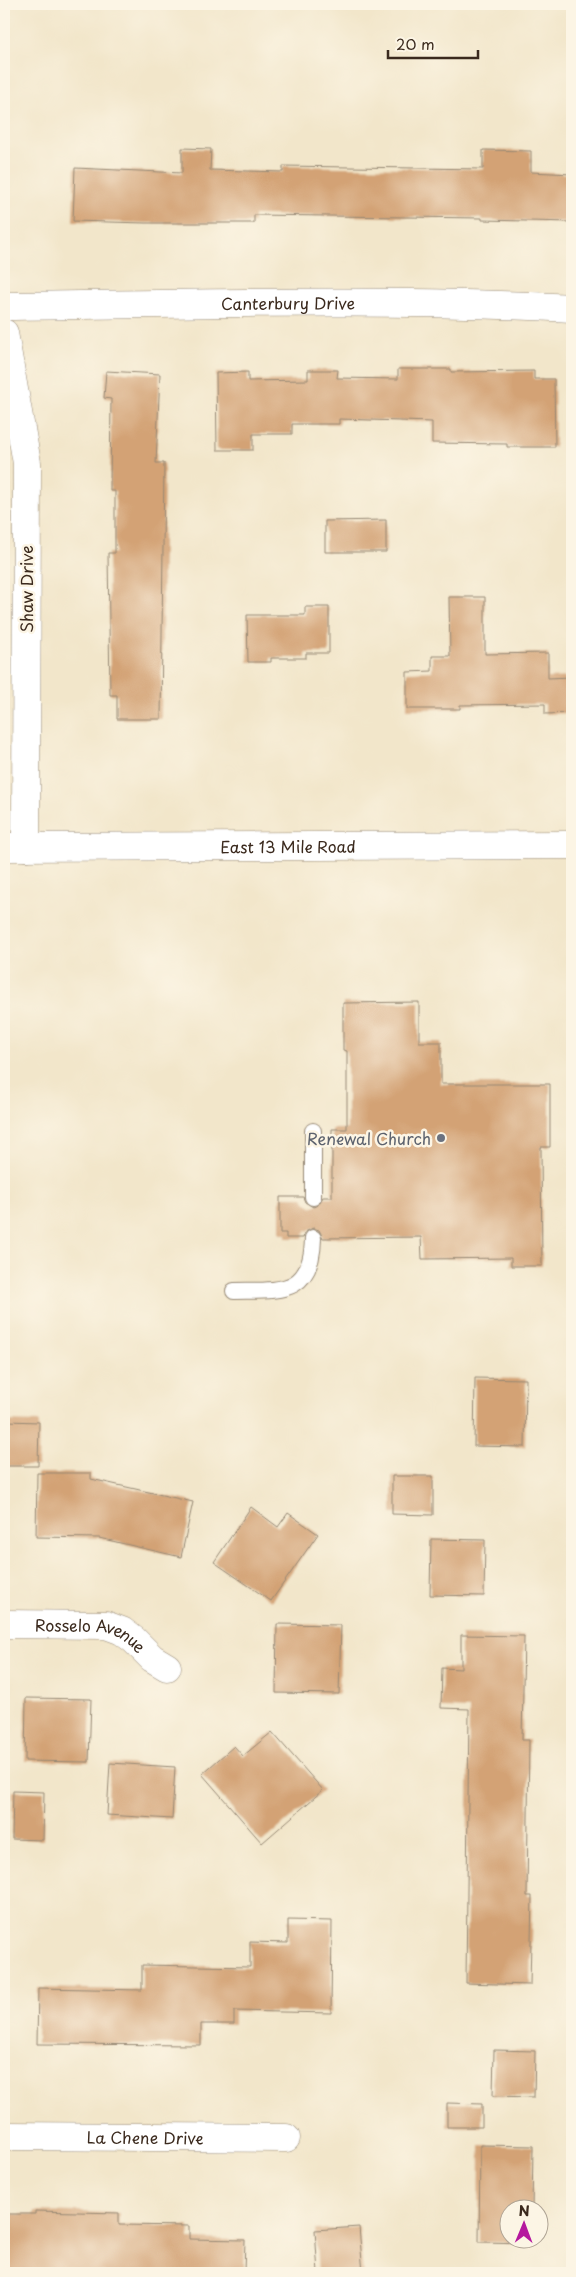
<svg xmlns="http://www.w3.org/2000/svg" width="576" height="2277" font-family="'Playpen Sans',sans-serif">
  <rect width="100%" height="100%" fill="#fcf5e5"/>
  <filter id="ink" filterUnits="userSpaceOnUse"><feTurbulence type="fractalNoise" baseFrequency=".02" numOctaves="2"/><feDisplacementMap in="SourceGraphic" scale="10" xChannelSelector="R" yChannelSelector="G"/><feConvolveMatrix kernelMatrix="1 2 1 2 8 2 1 2 1" color-interpolation-filters="sRGB"/></filter>
  <filter id="wash" filterUnits="userSpaceOnUse"><feTurbulence type="fractalNoise" baseFrequency=".0096" numOctaves="4" result="noise"/><feDisplacementMap in="SourceGraphic" scale="20" xChannelSelector="R" yChannelSelector="G"/><feGaussianBlur stdDeviation="1.12" result="paint"/><feColorMatrix in="noise" values="0 0 0 0 0 0 0 0 0 0 0 0 0 0 0 0 0 1.4 0 .05"/><feComposite in="paint" operator="in"/></filter>
  <g filter="url(#wash)">
    <rect width="100%" height="100%" fill="#f2e6ca"/>
    <g id="blocks">
      <g fill="#d3a275">
        <polygon points="182,148 211,149 210,170 283,172 283,166 483,169 483,150 531,151 531,172 572,174 572,222 482,220 482,218 254,215 254,223 145,223 73,221 75,168 182,173"/>
        <polygon points="398,369 451,369 451,372 534,371 534,379 554,379 555,447 507,447 507,444 432,443 432,422 339,419 339,424 292,424 292,434 253,434 253,450 217,450 216,373 248,372 248,381 308,380 308,370 338,370 337,378 398,379"/>
        <polygon points="106,371 160,374 156,463 164,463 161,719 117,719 117,695 110,695 108,553 115,553 115,491 110,491 111,399 104,398"/>
        <polygon points="386,520 386,552 325,552 325,521"/>
        <polygon points="449,597 485,597 485,654 548,653 548,678 572,677 572,713 545,714 545,704 460,705 460,709 407,709 407,672 432,671 432,656 450,656"/>
        <polygon points="305,607 329,607 329,653 306,653 306,658 271,658 271,662 248,662 247,615 305,615"/>
        <polygon points="419,1002 419,1042 441,1042 441,1084 550,1084 550,1147 541,1147 542,1266 511,1266 511,1258 422,1259 421,1237 323,1238 319,1230 313,1228 305,1232 303,1238 286,1238 286,1233 280,1233 280,1197 303,1197 305,1202 313,1207 318,1205 323,1197 332,1197 332,1129 347,1129 347,1051 343,1050 343,1003"/>
        <polygon points="475,1378 526,1379 525,1447 474,1446"/>
        <polygon points="7,1421 39,1422 38,1466 6,1466"/>
        <polygon points="37,1473 91,1473 91,1479 193,1502 181,1557 99,1538 36,1537"/>
        <polygon points="392,1476 433,1476 433,1515 392,1514"/>
        <polygon points="251,1507 278,1527 288,1513 318,1534 271,1601 214,1562"/>
        <polygon points="431,1539 485,1540 484,1596 430,1595"/>
        <polygon points="277,1624 341,1625 339,1694 276,1693"/>
        <polygon points="461,1635 524,1636 522,1740 529,1740 527,1896 532,1896 530,1985 466,1983 469,1709 441,1708 442,1668 461,1669"/>
        <polygon points="26,1698 91,1699 89,1762 25,1761"/>
        <polygon points="272,1732 323,1790 262,1843 202,1774 234,1746 243,1756"/>
        <polygon points="110,1763 175,1767 172,1819 107,1815"/>
        <polygon points="13,1791 44,1792 43,1840 12,1839"/>
        <polygon points="288,1920 332,1921 331,2013 234,2011 234,2024 201,2024 201,2045 37,2044 38,1988 142,1990 142,1965 250,1967 250,1942 288,1943"/>
        <polygon points="494,2050 535,2051 534,2097 493,2096"/>
        <polygon points="447,2103 482,2104 482,2127 447,2127"/>
        <polygon points="480,2145 533,2146 532,2210 508,2210 508,2240 532,2240 532,2243 479,2242"/>
        <polygon points="35,2211 119,2213 119,2225 189,2226 189,2239 245,2240 244,2273 4,2273 4,2214 35,2214"/>
        <polygon points="359,2227 363,2273 318,2273 315,2230"/>
      </g>
    </g>
  </g>
  <g filter="url(#ink)">
    <use href="#blocks" fill-opacity="0" stroke="#968874" stroke-width="1"/>
    <g fill="none" stroke-linecap="round" stroke-linejoin="round">
      <g stroke="#968874" stroke-width="18">
        <g id="service">
          <polyline points="313,1197 313,1131"/>
          <path d="M234,1291C279,1290 312,1296 313,1238"/>
        </g>
      </g>
      <g stroke="#968874" stroke-width="29">
        <g id="minor">
          <path id="s1" d="M4,306C193,304 383,298 572,308"/>
          <polyline points="4,333 27,463 26,847"/>
          <path id="s2" d="M4,1624L106,1625L122,1631L134,1640L152,1658L167,1667"/>
          <path id="s3" d="M4,2136L286,2138"/>
        </g>
      </g>
      <g stroke="#968874" stroke-width="29">
        <g id="secondary">
          <path id="s4" d="M4,847L572,845"/>
        </g>
      </g>
      <use href="#service" stroke="#fff" stroke-width="16"/>
      <use href="#minor" stroke="#fff" stroke-width="28"/>
      <use href="#secondary" stroke="#fff" stroke-width="28"/>
    </g>
  </g>
  <circle fill="#6b7280" stroke="#fcf5e5" stroke-width="2" cx="441" cy="1138" r="5"/>
  <g text-anchor="middle" dominant-baseline="central" stroke-width="5" stroke-linejoin="round" paint-order="stroke">
    <g font-size="16" fill="#3b2a1e" stroke="#fcf5e5">
      <text stroke="none"><textPath href="#s1" startOffset="284">Canterbury Drive</textPath></text>
      <text transform="translate(26 589) rotate(-90)">Shaw Drive</text>
      <text stroke="none"><textPath href="#s4" startOffset="284">East 13 Mile Road</textPath></text>
      <text stroke="none"><textPath href="#s2" startOffset="89">Rosselo Avenue</textPath></text>
      <text stroke="none"><textPath href="#s3" startOffset="141">La Chene Drive</textPath></text>
    </g>
    <g font-size="16" fill="#5b616d" stroke="#fcf5e5" text-anchor="end">
      <text x="431" y="1138">Renewal Church</text>
    </g>
  </g>
  <rect width="576" height="2277" fill="none" stroke="#fcf5e5" stroke-width="20"/>
  <g transform="translate(524 2224) rotate(1)"><circle r="24" fill="#fcf5e5" stroke="#afa495"/>
  <path d="M0-4L9 19L0 12L-9 19Z" fill="#b5179e"/>
  <text y="-8" font-size="14" font-weight="bold" text-anchor="middle" fill="#3b2a1e">N</text>
  </g>
  <path d="M388 50v8h90v-8" fill="none" stroke="#3b2a1e" stroke-width="2.5"/>
  <text x="396" y="50" font-size="15" fill="#3b2a1e" stroke="#fcf5e5" stroke-width="4" paint-order="stroke">20 m</text>
</svg>
